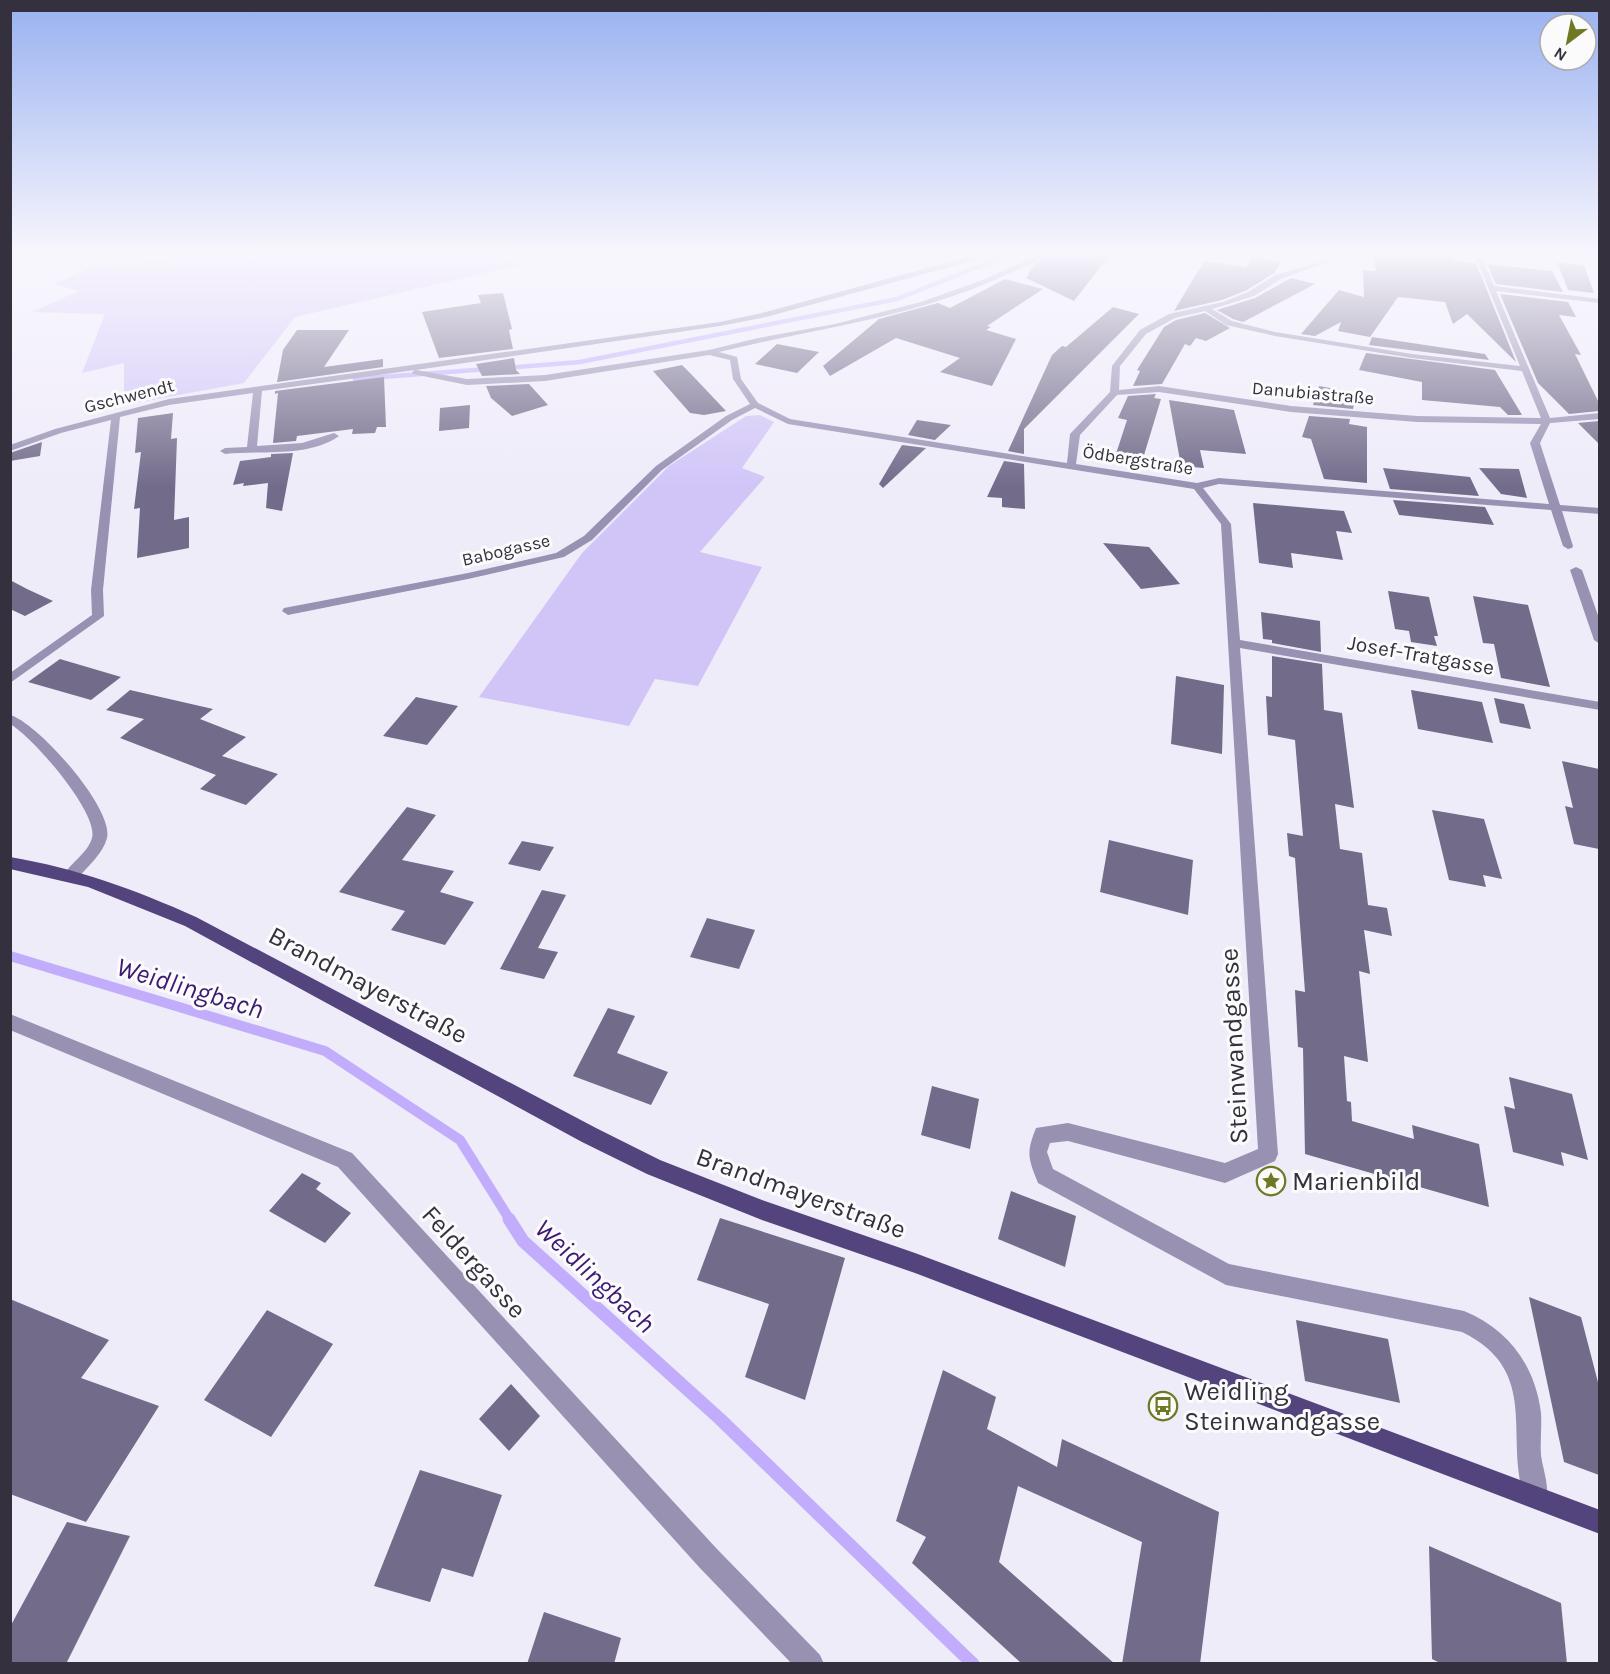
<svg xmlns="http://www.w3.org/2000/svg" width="1610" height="1674" font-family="Karla,sans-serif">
  <rect width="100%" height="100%" fill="#efecfa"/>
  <g fill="#d1c5f8">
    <polygon points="206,253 550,253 524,264 295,317 244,383 124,405 124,363 82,373 105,314 32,312 79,291 54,284 98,264 200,256"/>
    <polygon points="760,415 774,422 742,468 765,477 700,552 762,567 698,686 655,679 629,726 479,697 582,553 669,466 746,416"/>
  </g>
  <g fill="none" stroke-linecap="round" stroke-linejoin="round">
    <g stroke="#c1adfb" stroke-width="4.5">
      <polyline points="504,368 580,362 897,299 1013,253"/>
      <polyline points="355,379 488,369"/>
    </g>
    <polyline stroke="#c1adfb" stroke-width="10" points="10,956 325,1051 460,1140 510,1220"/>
    <polyline stroke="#c1adfb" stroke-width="13" points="509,1219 523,1241 720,1419 973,1664"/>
  </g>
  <g fill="#726b8a">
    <polygon points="1053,253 1111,253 1074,301 1026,278 1033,266"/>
    <polygon points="1373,253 1450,255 1452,260 1476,263 1516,362 1467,314 1453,324 1445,302 1398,297 1370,337 1338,331 1341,322 1315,336 1301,334 1339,290 1364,297 1363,270 1376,271"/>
    <polygon points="1252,257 1281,262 1274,273 1247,290 1222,300 1174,311 1204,261 1246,267"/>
    <polygon points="1557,262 1584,265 1594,293 1568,290"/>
    <polygon points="1487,264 1552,271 1563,292 1496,284"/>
    <polygon points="1291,278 1315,284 1243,322 1233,319 1217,310 1255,298"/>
    <polygon points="1005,279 1043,289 987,326 991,327 986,330 1016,339 992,386 940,372 960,358 896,338 830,376 823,366 879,319 938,303 950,308"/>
    <polygon points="503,293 512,329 509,330 513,349 439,358 422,312 481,303 478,295"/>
    <polygon points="1500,294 1568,302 1576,317 1559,315 1581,355 1575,354 1599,403 1599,411 1569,414 1538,383"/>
    <polygon points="1113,307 1139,314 1024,429 1024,454 1008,451 1052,355 1062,346 1066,347"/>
    <polygon points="1205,313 1230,328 1206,341 1196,338 1190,346 1185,344 1162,384 1133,386 1140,371 1137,370 1164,327 1176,320"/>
    <polygon points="297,330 349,330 324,367 383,359 383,367 277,382 283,350"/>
    <polygon points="1372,337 1485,354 1489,360 1369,345"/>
    <polygon points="777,344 819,352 797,373 755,364"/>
    <polygon points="1366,353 1495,370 1522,415 1508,415 1500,407 1422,400 1422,382 1359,370"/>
    <polygon points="514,358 516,370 520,374 482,376 476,364"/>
    <polygon points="682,365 691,374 726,411 704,415 690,413 653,371"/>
    <polygon points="384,377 386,427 377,427 375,433 352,434 353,429 297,436 296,441 273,443 278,393 275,394 275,391"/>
    <polygon points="529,384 548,405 512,416 491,398 486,386"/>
    <polygon points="1319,386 1357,393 1353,409 1313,405"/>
    <polygon points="1156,394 1154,398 1161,399 1141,465 1114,460 1127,420 1118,418 1128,396"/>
    <polygon points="1169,400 1234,410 1246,454 1200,450 1204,468 1181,466"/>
    <polygon points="470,405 469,428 439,431 440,408"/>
    <polygon points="173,413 171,439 177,438 174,520 189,517 189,548 137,558 140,508 134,509 141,452 135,453 138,418"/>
    <polygon points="1309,416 1350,419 1349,424 1367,427 1367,483 1324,479 1311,439 1302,437"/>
    <polygon points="917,420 951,425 935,440 908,435"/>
    <polygon points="1599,421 1599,444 1578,423"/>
    <polygon points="42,442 40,456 10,461 10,453"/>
    <polygon points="902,445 926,448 883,488 879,484"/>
    <polygon points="293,453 282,511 266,508 268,483 243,486 244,483 233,485 240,461 271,457 271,454"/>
    <polygon points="1004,461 1024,464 1025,509 1002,507 1002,498 987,497"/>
    <polygon points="1383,468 1470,477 1479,496 1390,489"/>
    <polygon points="1479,468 1519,469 1527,498 1501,494"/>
    <polygon points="1393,500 1485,507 1494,525 1399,515"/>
    <polygon points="1253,503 1344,511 1352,533 1336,531 1343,560 1291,553 1293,568 1259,563"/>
    <polygon points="1103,543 1149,547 1180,584 1141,589"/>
    <polygon points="10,580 27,589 53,601 25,616 10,609"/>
    <polygon points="1388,591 1429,597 1438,636 1434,636 1437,646 1411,642 1409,631 1395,629"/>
    <polygon points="1473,596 1528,605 1550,687 1501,678 1494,644 1483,643"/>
    <polygon points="1261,612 1320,621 1321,652 1272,643 1272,640 1263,639"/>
    <polygon points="1272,656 1322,664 1324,710 1342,713 1354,808 1335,804 1340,849 1362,853 1368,905 1387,908 1392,936 1364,930 1370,974 1359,971 1368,1062 1344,1056 1347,1101 1351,1102 1352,1121 1414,1139 1412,1125 1479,1144 1489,1207 1305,1154 1303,1048 1298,1047 1295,990 1305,992 1295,858 1289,856 1287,833 1303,836 1295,740 1268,735 1266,696 1272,697"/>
    <polygon points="60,659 121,677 91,700 28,682"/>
    <polygon points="1176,676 1224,685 1222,754 1171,744"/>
    <polygon points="130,690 213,709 200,719 246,737 222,756 278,774 246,805 200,789 216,775 120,738 144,719 106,710"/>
    <polygon points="1411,690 1482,702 1493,743 1418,729"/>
    <polygon points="416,697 458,706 427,745 383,736"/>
    <polygon points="1494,698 1524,704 1531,729 1500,723"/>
    <polygon points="1562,761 1599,769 1599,849 1574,844 1565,806 1573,808"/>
    <polygon points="407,807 436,815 402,860 454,871 440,892 474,902 445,945 391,930 405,911 339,892"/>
    <polygon points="1432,810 1484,819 1502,879 1483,875 1486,887 1449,880"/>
    <polygon points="1109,840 1193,860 1188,915 1100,892"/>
    <polygon points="522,841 554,847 540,871 508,864"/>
    <polygon points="542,890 566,895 538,948 558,952 544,979 500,969"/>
    <polygon points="707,918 755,930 739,969 690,957"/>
    <polygon points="608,1008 635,1016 617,1053 668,1072 651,1105 573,1076"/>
    <polygon points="1509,1077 1572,1094 1588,1160 1561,1152 1564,1166 1513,1152 1504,1106 1515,1109"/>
    <polygon points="932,1086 979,1099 970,1149 921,1135"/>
    <polygon points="302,1173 321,1183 316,1189 351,1213 325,1243 269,1211"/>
    <polygon points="1011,1191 1076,1216 1065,1267 998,1239"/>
    <polygon points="720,1218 845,1258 805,1400 745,1377 769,1304 697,1280"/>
    <polygon points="1529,1297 1581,1317 1599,1386 1599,1475 1564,1462"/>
    <polygon points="10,1299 109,1340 81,1378 159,1406 86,1522 10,1494"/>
    <polygon points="267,1310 333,1344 271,1437 204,1400"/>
    <polygon points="1296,1320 1388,1339 1400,1403 1305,1381"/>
    <polygon points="943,1370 996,1397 987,1429 1057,1467 1062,1439 1219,1512 1200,1664 1122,1664 1142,1542 1018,1486 999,1562 1115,1664 1022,1664 912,1563 926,1537 896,1521"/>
    <polygon points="511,1384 540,1416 509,1451 479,1419"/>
    <polygon points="420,1470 502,1495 473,1577 442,1568 430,1602 374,1586"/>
    <polygon points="67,1522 130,1536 66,1664 10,1664 10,1627"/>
    <polygon points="1429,1546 1561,1603 1567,1664 1442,1664 1432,1659"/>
    <polygon points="544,1612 621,1638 614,1664 527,1664"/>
  </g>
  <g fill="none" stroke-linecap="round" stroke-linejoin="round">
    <g fill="#9891b2" fill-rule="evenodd">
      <path d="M982,253H991L972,261L766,317L720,326L416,370L467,379L545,375L709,350L758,338L835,324L921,302L985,279L1042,253H1050C1040,262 1023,267 1010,273C918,317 817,328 719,352L737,357L741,379L758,403L790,419L1067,463L1070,434L1110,392L1112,366L1140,330L1169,314L1223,302L1248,292L1275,275L1326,260L1331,261L1281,279L1254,296L1212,309L1232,321L1275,332L1412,354L1520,366L1474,253H1480L1494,286L1600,299V303L1496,291L1550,418L1600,413V419L1550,423L1540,443L1560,505L1600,508V514L1562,511L1573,546L1572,548L1568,549L1563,546L1551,510L1219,484L1203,488L1231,524L1240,640L1600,702V710L1240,648L1278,1154L1275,1161L1225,1183L1068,1141L1050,1143L1047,1152L1053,1169L1229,1264L1464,1311C1508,1329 1535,1365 1541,1413C1542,1427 1540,1441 1541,1455C1543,1471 1551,1489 1545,1505L1536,1508L1527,1505C1501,1441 1544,1372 1462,1332L1226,1285L1038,1183C1028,1158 1026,1153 1036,1128L1068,1123L1225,1163L1258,1149L1221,524L1194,489L788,424L755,408L732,420L662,470L592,540L564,557L468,579L288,615L282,611L284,608L468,573L556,553L584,536L656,466L726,416L750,404L733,379L730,360L709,355L545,381L467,385L413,374L412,372L415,370L262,391L257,446L302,443L334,433L339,436C308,458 261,450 225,454L220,451L225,448L247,447L253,393L169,405L120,417L103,590L104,616L10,683V673L92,615L91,590L111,420L61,433L10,451V445L55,429L169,399L720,322L762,313ZM1205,311L1226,325L1275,336L1412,358L1522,371L1541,418L1417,416L1291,406L1159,386L1119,390L1120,366L1146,334L1175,318ZM1159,392L1291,412L1417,422L1541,424L1530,443L1549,504L1219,478L1197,483L1076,464L1080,435L1117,395Z"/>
      <polygon points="1576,567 1582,570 1600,621 1600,644 1594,640 1570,570"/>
      <path d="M10,715C37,722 114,808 107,838C103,854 87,867 77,879H67L64,875C71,862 88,853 92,838C99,813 32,736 10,724Z"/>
      <polygon points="10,1014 352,1153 717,1549 820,1655 824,1664 792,1664 699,1567 338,1167 10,1030"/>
    </g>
    <path fill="#54447d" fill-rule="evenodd" d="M10,857C76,868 136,890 196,917L596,1128L660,1160L762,1200L915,1253L1600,1510V1534L915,1273L762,1220L647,1174L582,1142L185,926L88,887L10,869Z"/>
  </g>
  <linearGradient id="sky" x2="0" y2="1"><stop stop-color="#98b1f0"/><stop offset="0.52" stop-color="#f8f6fd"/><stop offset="1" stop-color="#f8f6fd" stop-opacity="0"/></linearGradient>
  <rect width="1610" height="487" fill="url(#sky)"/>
  <defs>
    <g id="sight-ring" transform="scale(1.5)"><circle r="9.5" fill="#fbfbfb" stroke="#6f7923" stroke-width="1.5"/><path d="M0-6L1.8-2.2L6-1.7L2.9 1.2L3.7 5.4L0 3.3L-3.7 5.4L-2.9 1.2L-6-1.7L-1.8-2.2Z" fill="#6f7923"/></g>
    <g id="bus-ring" transform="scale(1.5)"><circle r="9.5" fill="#fbfbfb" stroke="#6f7923" stroke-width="1.5"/><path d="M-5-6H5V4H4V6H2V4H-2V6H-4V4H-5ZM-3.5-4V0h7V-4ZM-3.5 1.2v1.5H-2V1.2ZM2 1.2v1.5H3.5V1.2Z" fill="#6f7923"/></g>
  </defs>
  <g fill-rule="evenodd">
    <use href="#sight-ring" x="1271" y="1181"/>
    <use href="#bus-ring" x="1163" y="1406"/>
  </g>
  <g text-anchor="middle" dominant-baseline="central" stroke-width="6" stroke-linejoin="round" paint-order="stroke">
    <g font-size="18" fill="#34303e" stroke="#fbfbfb">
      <text transform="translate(1313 393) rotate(5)">Danubiastraße</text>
      <text transform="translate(129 396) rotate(-14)">Gschwendt</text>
      <text transform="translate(1138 460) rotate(9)">Ödbergstraße</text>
      <text transform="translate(506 550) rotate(-13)">Babogasse</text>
    </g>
    <g font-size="21" fill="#34303e" stroke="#fbfbfb">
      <text transform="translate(1421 655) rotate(10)">Josef-Tratgasse</text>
    </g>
    <g font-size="26" fill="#34303e" stroke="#fbfbfb">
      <text transform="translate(368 985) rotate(28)">Brandmayerstraße</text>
      <text transform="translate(1234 1046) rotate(-93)">Steinwandgasse</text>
      <text transform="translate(801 1193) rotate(20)">Brandmayerstraße</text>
      <text transform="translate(474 1262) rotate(48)">Feldergasse</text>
    </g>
    <g font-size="26" fill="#34303e" stroke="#fbfbfb" text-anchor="start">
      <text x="1292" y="1181">Marienbild</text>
      <text x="1184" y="1391">Weidling<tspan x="1184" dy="30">Steinwandgasse</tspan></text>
    </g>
    <g font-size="27" font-style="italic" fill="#3d1a72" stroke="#fbfbfb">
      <text transform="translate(190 988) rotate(17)">Weidlingbach</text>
      <text transform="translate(595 1276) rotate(43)">Weidlingbach</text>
    </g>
  </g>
  <rect width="1610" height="1674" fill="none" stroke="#34303e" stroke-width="24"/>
  <g transform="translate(1568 42) rotate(212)"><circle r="28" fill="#fbfbfb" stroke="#abaaaf" stroke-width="1.5"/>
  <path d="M0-4.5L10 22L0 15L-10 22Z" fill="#6f7923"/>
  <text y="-9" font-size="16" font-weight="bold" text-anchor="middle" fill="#34303e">N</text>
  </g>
</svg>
